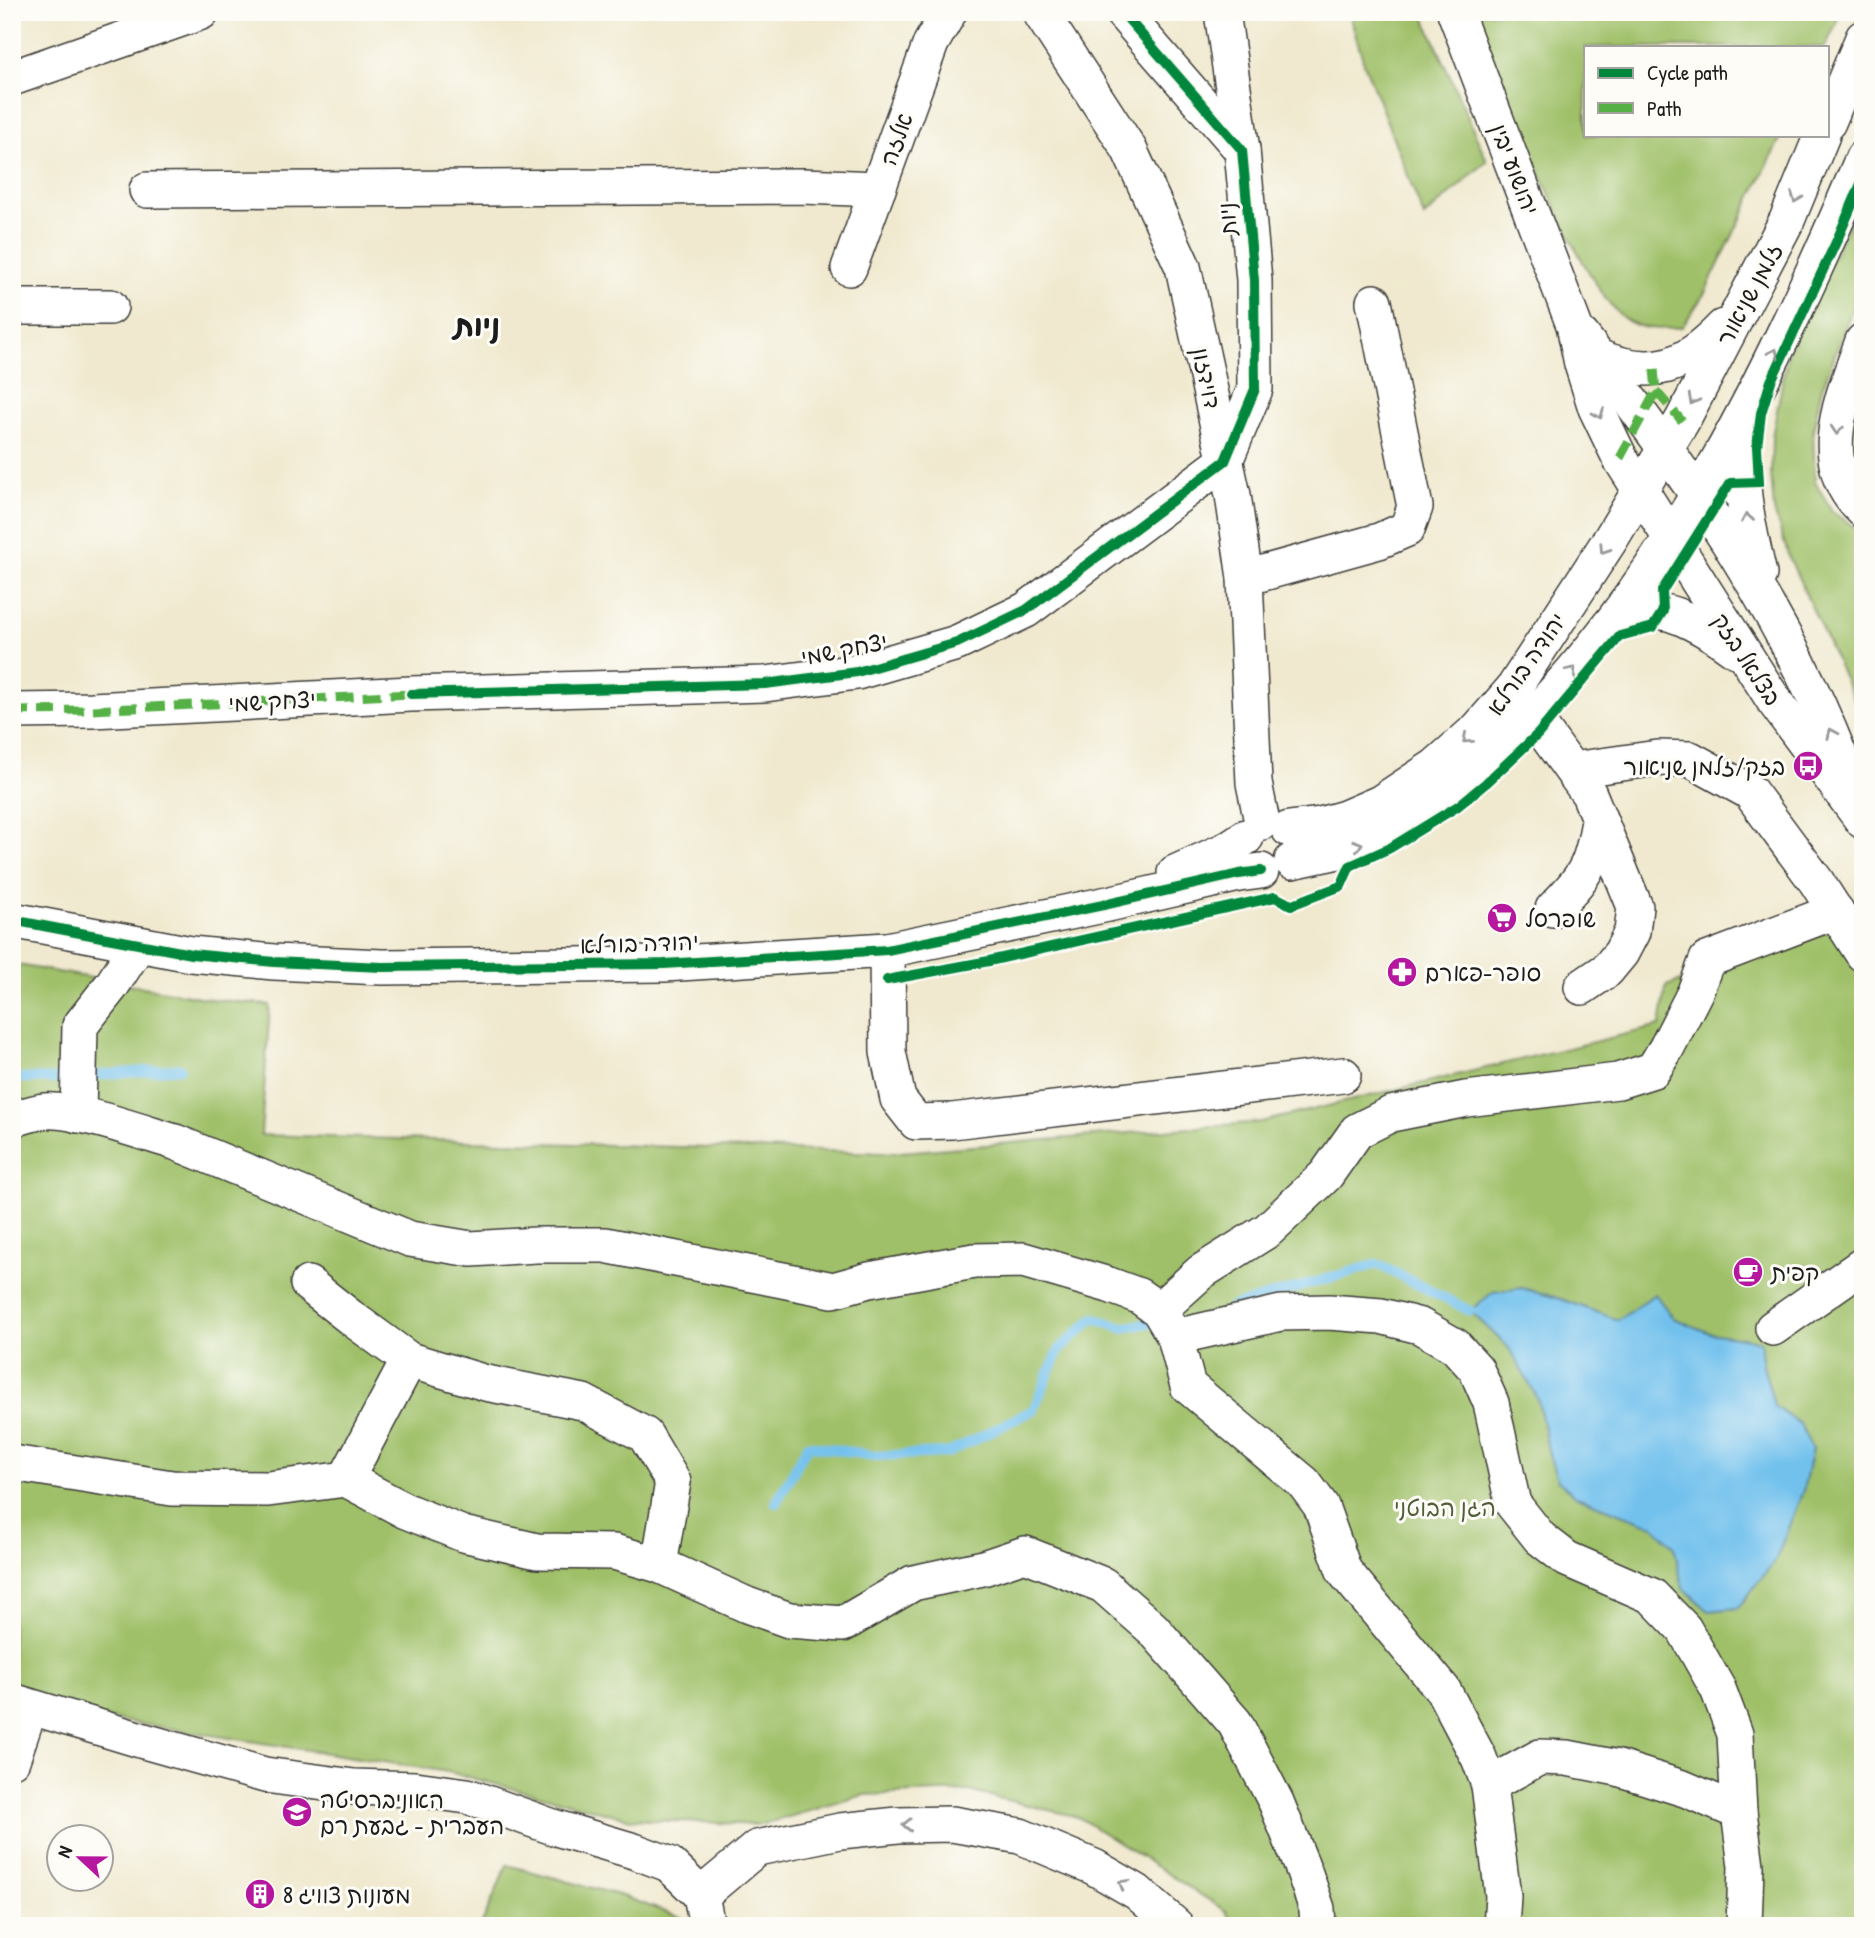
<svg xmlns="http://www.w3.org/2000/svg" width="1875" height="1938" font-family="'Patrick Hand','Playpen Sans Hebrew',sans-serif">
  <rect width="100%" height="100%" fill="#fdfcf7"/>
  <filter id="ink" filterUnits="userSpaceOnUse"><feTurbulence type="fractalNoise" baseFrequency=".0143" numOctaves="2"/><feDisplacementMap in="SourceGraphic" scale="14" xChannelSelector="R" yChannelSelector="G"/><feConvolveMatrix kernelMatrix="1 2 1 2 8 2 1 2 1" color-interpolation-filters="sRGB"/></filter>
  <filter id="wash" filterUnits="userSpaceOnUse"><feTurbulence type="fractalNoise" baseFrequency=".00686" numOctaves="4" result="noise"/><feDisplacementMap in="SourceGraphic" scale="28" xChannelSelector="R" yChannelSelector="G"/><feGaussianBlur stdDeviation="1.57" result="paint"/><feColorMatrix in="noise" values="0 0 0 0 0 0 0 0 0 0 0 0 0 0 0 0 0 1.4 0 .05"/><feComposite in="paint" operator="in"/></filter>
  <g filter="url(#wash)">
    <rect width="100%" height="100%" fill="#f0e9cf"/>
    <g fill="#9fc068" stroke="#5e6e42" stroke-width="2">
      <polygon points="1349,12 1422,12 1487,161 1424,217 1364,63"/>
      <path d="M1476,12H1838L1837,23L1825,47H1586V135H1782L1704,294L1682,327C1664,329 1647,331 1630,322C1581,297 1498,71 1476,12Z"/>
      <polygon points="1863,194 1863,281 1821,391 1813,431 1815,482 1832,511 1863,533 1863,720 1789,557 1774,511 1771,475 1772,437 1788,352"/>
      <polygon points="1863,919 1863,1926 1233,1926 1226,1911 1078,1817 968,1791 864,1795 761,1825 631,1819 448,1772 39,1708 12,1696 12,964 211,999 270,1005 261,1135 889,1153 1261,1122 1660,1026 1666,986"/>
      <polygon points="507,1865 622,1896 682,1918 682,1926 481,1926"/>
    </g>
    <path fill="#72c1ed" stroke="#476e84" stroke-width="2" d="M1522,1288L1561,1299L1618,1320L1655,1294L1673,1318L1710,1333L1761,1341C1759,1362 1770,1384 1774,1406L1800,1424L1812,1449L1803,1491L1775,1561L1738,1608L1709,1611L1683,1588L1674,1547L1654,1526L1577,1497L1558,1481L1549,1455L1538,1399L1508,1347L1470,1311L1493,1292Z"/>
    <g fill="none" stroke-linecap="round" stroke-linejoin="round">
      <g stroke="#72c1ed" stroke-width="10">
        <polyline points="89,1076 180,1068"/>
        <polyline points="12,1078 64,1079"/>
        <polyline points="1232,1307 1377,1264 1470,1311"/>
        <polyline points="776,1503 808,1445 874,1456 948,1453 1033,1410 1059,1350 1094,1318 1123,1328 1159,1321"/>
      </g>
    </g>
  </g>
  <g filter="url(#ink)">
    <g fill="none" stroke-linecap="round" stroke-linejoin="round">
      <g stroke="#3c3b37" stroke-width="38">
        <g id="minor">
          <polyline points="1040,12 1129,149 1183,267 1233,495 1245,578 1254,783 1262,822"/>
          <polyline points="1222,12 1242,150"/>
          <polyline points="1455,12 1574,325 1582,364 1596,408 1620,458 1775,702 1863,821"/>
          <polyline points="12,78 201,12"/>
          <polyline points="1828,122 1863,38"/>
          <polyline points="147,190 803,186 878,189"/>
          <polyline points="849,268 931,43 949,12"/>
          <polyline points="12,307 110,307"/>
          <path d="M1582,336C1690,478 1796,625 1854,795"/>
          <path d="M1863,341C1843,397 1812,462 1863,510"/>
          <path d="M1598,357C1652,379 1684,368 1723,327"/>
          <path d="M1743,422C1737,473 1747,524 1759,574"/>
          <polyline points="1245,578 1379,541 1407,529 1415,507 1374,302"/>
          <path d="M1609,626C1621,620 1631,613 1645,611C1673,607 1713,633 1736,650"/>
          <polyline points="1519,697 1589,794 1635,907 1632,932 1621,953 1607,970 1582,987"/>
          <polyline points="12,711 92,710 411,694 765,684 857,672 957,643 1026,610 1225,461 1255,389 1254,280 1242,150 1122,12"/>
          <polyline points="1572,770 1658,758 1690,759 1750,792 1816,881 1863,954"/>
          <polyline points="1289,829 1320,825 1345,818 1380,803 1436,766 1478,729 1513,689 1610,540 1682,421 1787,220 1822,135"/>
          <path d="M1292,861C1325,853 1363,849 1393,832C1438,807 1476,772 1512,737C1674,577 1776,364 1863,158"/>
          <polyline points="1175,873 1226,850 1246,837"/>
          <path d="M1553,909C1585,876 1592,867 1599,820"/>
          <polyline points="12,920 191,954 274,962 382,967 664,964 887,950 1108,904 1239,874 1261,871"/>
          <polyline points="887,950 888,1052 898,1099 916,1122 952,1121 1343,1075"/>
          <polyline points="78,1115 80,1026 112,985 138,945"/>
          <path d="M12,1119C23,1117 34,1112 45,1111C74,1108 144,1133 175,1142L410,1239L471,1249L536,1245H605L833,1290L869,1280L974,1261L1023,1260L1109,1285L1139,1296L1159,1310L1175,1337L1188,1386L1304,1483L1321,1506L1344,1571L1443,1690L1479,1758L1489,1785L1503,1896L1501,1926"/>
          <polyline points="308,1284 350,1317 409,1360 486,1383 583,1402 615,1419 645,1435 673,1482 659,1565"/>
          <polyline points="1159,1310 1201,1272 1268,1230 1326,1175 1357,1131 1391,1114 1466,1099 1618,1081 1653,1070 1667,1047 1695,992 1707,960 1836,911"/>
          <polyline points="1773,1328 1863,1265"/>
          <polyline points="1175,1337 1281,1313 1329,1312 1381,1316 1420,1326 1455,1346 1476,1369 1491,1403 1513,1504 1540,1538 1567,1559 1652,1596 1684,1629 1718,1689 1735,1734 1739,1812 1746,1866 1744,1926"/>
          <polyline points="12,1463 172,1488 268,1489 346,1479 406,1511 463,1534 537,1551 614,1552 659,1565 747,1605 789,1620 843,1624 913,1583 983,1568 1025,1554 1103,1585 1153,1629 1235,1723 1276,1802 1304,1871 1317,1909 1318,1926"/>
          <polyline points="346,1479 409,1360"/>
          <polyline points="12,1701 144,1741 265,1775 354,1787 415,1789 467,1796 553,1827 634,1851 669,1864 701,1895"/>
          <polyline points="12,1760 30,1707"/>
          <polyline points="1489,1785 1540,1757 1567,1758 1618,1768 1685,1789 1739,1812"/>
          <polyline points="701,1895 757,1848 840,1831 898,1825 952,1824 1020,1836 1094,1867 1137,1892 1176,1926"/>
          <polyline points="701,1895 707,1926"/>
        </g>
      </g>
      <use href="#minor" stroke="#fff" stroke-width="35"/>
      <g stroke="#55b145" stroke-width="9" stroke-dasharray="18 9" stroke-linecap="butt">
        <polyline points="1656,391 1682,421"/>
        <polyline points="1620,458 1656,391 1654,369"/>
        <polyline points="12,711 92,710 411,694"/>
      </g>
      <g stroke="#fdfcf7" stroke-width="15">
        <g id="cycleway">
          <polyline points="411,694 765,684 857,672 957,643 1026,610 1225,461 1255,389 1254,280 1242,150 1122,12"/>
          <polyline points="12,920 191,954 274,962 382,967 664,964 887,950 1108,904 1239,874 1261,871"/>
          <polyline points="887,980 989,961 1275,897 1291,905 1341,886 1350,866 1390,848 1458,806 1486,783 1538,734 1620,636 1653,627 1663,611 1662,591 1730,483 1759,482 1757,447 1761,413 1771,381 1837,240 1863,179"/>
        </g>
      </g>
      <use href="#cycleway" stroke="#00873e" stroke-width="10"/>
    </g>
    <defs><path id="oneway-chevron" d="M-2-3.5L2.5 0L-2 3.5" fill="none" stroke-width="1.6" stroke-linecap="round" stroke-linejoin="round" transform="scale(1.75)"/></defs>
    <g stroke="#999">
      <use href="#oneway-chevron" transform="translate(1796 198) rotate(112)"/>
      <use href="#oneway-chevron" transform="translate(1774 353) rotate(-64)"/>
      <use href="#oneway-chevron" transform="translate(1693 400) rotate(118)"/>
      <use href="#oneway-chevron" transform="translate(1599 414) rotate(68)"/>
      <use href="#oneway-chevron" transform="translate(1837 430) rotate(94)"/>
      <use href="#oneway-chevron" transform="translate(1747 518) rotate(-100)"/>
      <use href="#oneway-chevron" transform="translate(1604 549) rotate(123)"/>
      <use href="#oneway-chevron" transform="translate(1572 671) rotate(-50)"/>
      <use href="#oneway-chevron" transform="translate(1832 733) rotate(-114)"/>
      <use href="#oneway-chevron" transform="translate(1467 739) rotate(139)"/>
      <use href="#oneway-chevron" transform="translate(1358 845) rotate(-17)"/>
      <use href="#oneway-chevron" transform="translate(907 1825) rotate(178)"/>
      <use href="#oneway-chevron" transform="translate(1123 1884) rotate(-150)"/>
    </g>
  </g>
  <defs>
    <g id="bus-disc" transform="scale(1.575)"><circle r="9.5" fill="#b5179e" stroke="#fdfcf7"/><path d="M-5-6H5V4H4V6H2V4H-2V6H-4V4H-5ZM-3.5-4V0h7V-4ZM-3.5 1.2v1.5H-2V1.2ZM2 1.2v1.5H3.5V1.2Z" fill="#fff"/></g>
    <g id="supermarket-disc" transform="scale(1.575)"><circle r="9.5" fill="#b5179e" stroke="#fdfcf7"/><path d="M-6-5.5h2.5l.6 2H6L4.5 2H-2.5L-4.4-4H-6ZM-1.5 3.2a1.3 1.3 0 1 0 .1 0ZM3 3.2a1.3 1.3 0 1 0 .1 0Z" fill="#fff"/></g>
    <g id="pharmacy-disc" transform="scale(1.575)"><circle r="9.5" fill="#b5179e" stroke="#fdfcf7"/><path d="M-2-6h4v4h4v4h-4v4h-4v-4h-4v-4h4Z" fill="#fff"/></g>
    <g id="cafe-disc" transform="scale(1.575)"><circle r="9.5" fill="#b5179e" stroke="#fdfcf7"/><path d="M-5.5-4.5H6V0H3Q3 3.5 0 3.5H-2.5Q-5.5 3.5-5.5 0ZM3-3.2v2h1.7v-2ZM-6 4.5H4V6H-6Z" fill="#fff"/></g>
    <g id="university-disc" transform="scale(1.575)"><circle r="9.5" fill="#b5179e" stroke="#fdfcf7"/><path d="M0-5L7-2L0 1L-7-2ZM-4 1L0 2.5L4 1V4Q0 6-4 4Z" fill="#fff"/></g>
    <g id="building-disc" transform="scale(1.575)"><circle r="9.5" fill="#b5179e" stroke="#fdfcf7"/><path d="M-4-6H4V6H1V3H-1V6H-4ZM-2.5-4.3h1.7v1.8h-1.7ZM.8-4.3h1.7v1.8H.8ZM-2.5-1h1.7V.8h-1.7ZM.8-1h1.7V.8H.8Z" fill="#fff"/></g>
  </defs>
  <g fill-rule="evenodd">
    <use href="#bus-disc" x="1808" y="766"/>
    <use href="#supermarket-disc" x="1502" y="918"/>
    <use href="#pharmacy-disc" x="1402" y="972"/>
    <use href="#cafe-disc" x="1748" y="1272"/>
    <use href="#university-disc" x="297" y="1812"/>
    <use href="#building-disc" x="260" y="1894"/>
  </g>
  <g text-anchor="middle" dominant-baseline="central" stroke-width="6" stroke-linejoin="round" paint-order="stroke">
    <g font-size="23" fill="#1c1c1c" stroke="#fdfcf7">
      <text transform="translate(896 139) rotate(-70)">אלזה</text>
      <text transform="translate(1515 169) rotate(69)">יהושוע יבין</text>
      <text transform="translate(1227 219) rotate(-95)">ניות</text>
      <text transform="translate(1749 294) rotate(-62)">זלמן שניאור</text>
      <text transform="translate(1207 378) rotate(78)">דוידזון</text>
      <text transform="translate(844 649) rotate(-11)">יצחק שמי</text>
      <text transform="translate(1747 659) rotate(57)">בצלאל בזק</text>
      <text transform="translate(1526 664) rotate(-55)">יהודה בורלא</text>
      <text transform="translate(272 701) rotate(-3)">יצחק שמי</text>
      <text transform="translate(639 943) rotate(-2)">יהודה בורלא</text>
    </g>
    <g font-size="23" fill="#1c1c1c" stroke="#fdfcf7" text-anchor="start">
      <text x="1785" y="766" text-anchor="end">בזק/זלמן שניאור</text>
      <text x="1525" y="918">שופרסל</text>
      <text x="1425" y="972">סופר-פארם</text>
      <text x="1771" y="1272">קפית</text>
      <text x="320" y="1799">האוניברסיטה<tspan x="320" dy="26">העברית - גבעת רם</tspan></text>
      <text x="283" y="1894">מעונות צוויג 8</text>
    </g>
    <g font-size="23" fill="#505e3a" stroke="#fdfcf7">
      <text x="1445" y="1507">הגן הבוטני</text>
    </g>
    <g font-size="30" font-weight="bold" fill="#1c1c1c" stroke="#fdfcf7">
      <text x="477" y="325">ניות</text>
    </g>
  </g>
  <rect width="1875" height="1938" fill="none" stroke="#fdfcf7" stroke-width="42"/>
  <rect x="1584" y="46" width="245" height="91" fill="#fdfcf7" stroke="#a3a29f" stroke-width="2"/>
  <rect x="1598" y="68" width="35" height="10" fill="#00873e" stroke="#a3a29f" stroke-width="2"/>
  <text x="1647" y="80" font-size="21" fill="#1c1c1c">Cycle path</text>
  <rect x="1598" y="103" width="35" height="10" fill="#55b145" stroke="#a3a29f" stroke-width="2"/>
  <text x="1647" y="116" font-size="21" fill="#1c1c1c">Path</text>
  <g transform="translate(80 1858) rotate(292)"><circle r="33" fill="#fdfcf7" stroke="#a3a29f" stroke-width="2"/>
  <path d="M0-5L12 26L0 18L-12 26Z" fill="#b5179e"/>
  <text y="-10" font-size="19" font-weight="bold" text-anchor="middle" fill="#1c1c1c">N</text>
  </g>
</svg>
